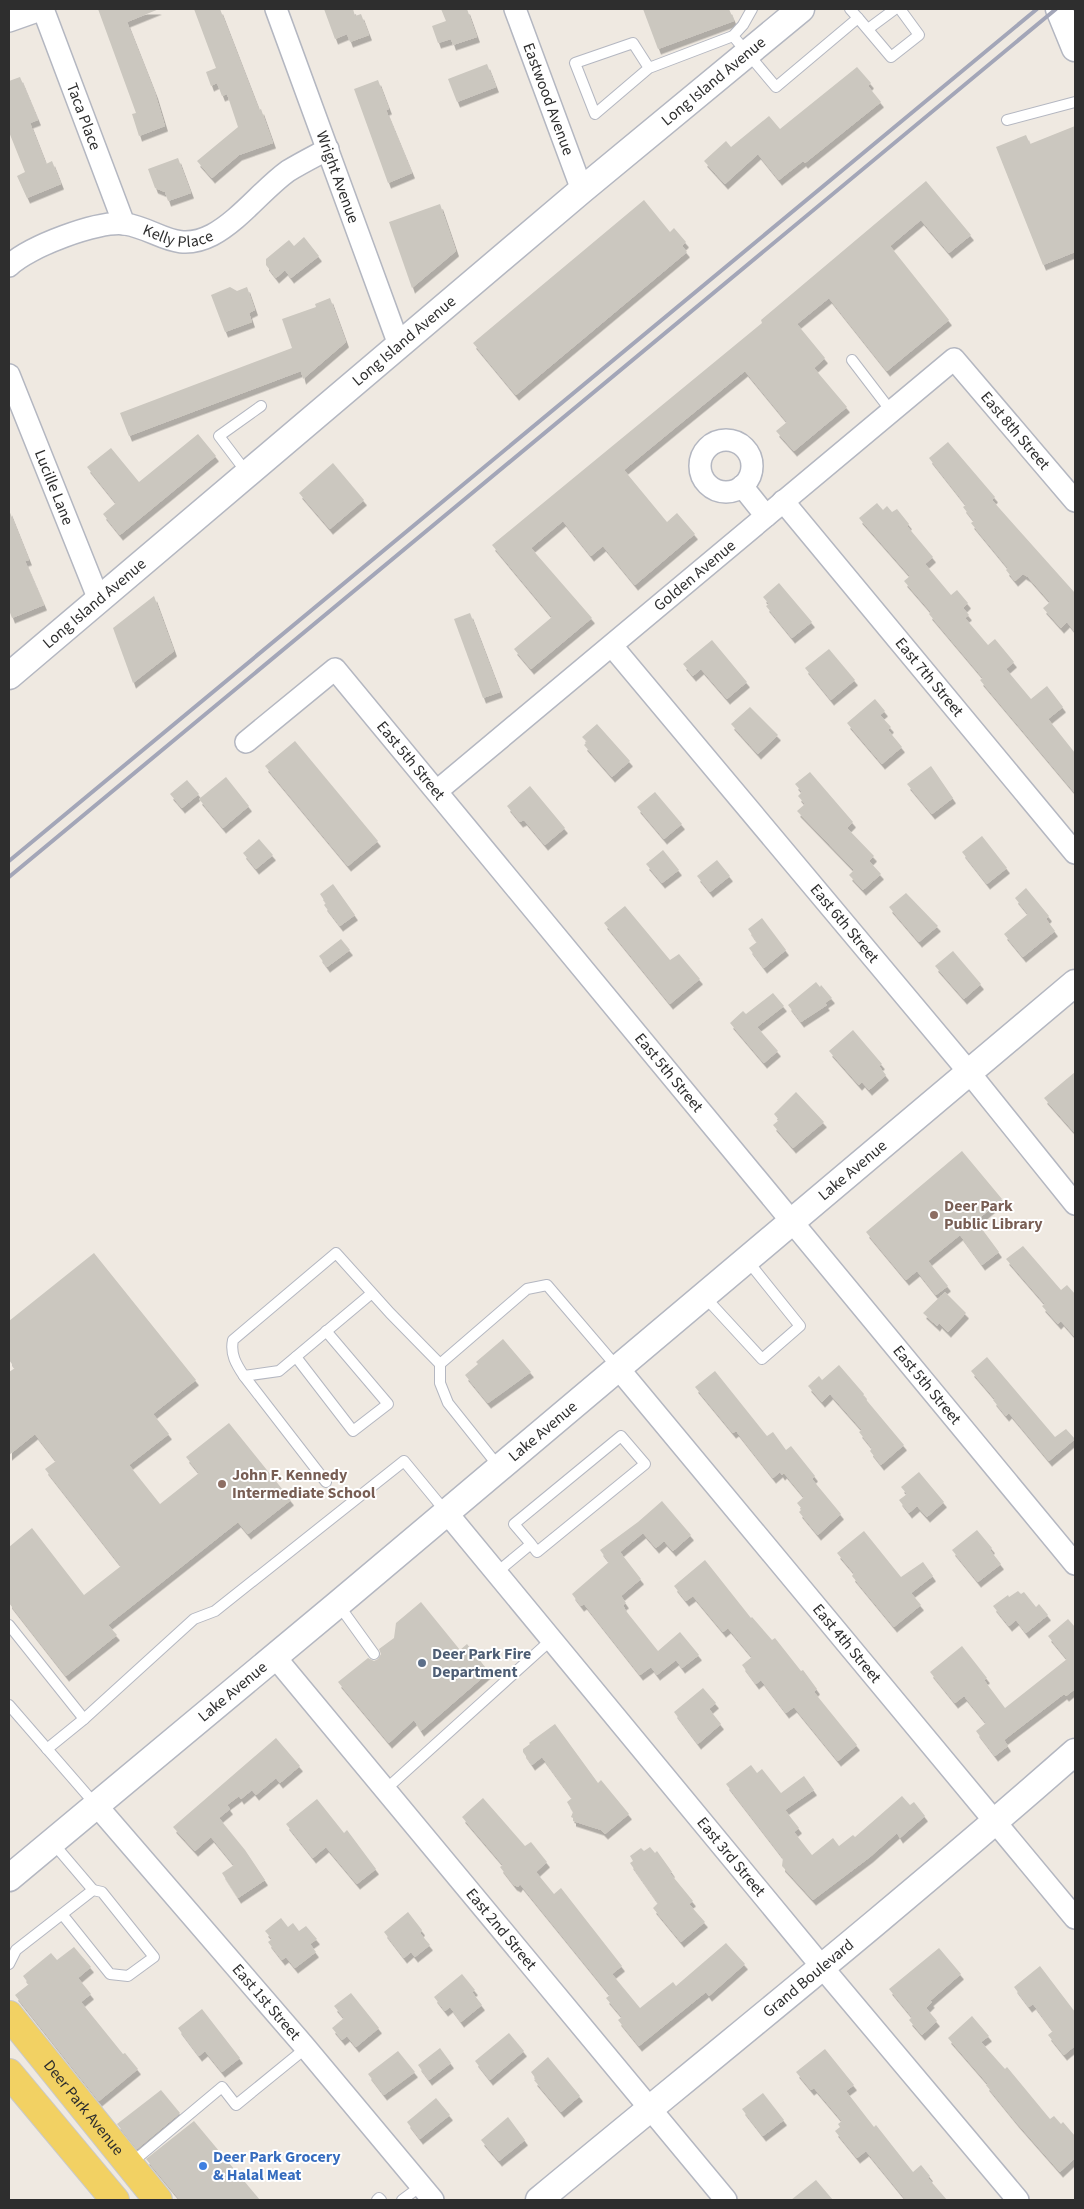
<svg xmlns="http://www.w3.org/2000/svg" width="1084" height="2209" font-family="'Source Sans 3',sans-serif">
  <defs>
    <filter id="shadow"><feDropShadow dx="3" dy="5.5" stdDeviation="0" flood-color="#0004"/></filter>
  </defs>
  <rect width="100%" height="100%" fill="#efe9e1"/>
  <g fill="#cbc7bf" filter="url(#shadow)">
    <polygon points="98,9 159,9 127,22 155,93 165,126 139,136 132,114 136,113"/>
    <polygon points="194,9 220,9 259,110 261,109 273,143 239,155 212,178 197,161 238,127 227,94 222,96 217,83 211,86 206,72 216,68"/>
    <polygon points="324,9 353,9 355,16 361,14 369,35 350,42 347,34 335,39"/>
    <polygon points="441,9 467,9 477,37 453,45 451,39 438,43 432,26 446,21"/>
    <polygon points="643,9 729,9 734,21 658,49"/>
    <polygon points="487,64 496,87 457,102 448,79"/>
    <polygon points="857,67 871,83 868,86 881,102 805,163 803,161 779,180 758,154 725,184 704,161 726,141 731,147 769,116 780,129"/>
    <polygon points="20,77 38,120 30,123 46,164 52,161 61,184 27,198 17,176 25,172 9,132 9,81"/>
    <polygon points="378,80 389,109 386,110 412,173 388,183 354,89"/>
    <polygon points="1075,126 1075,252 1043,265 996,147 1026,135 1030,144"/>
    <polygon points="178,158 191,193 168,201 165,192 155,188 148,169"/>
    <polygon points="926,181 971,235 949,253 921,220 890,246 949,320 887,371 829,298 797,324 825,358 814,368 847,407 794,451 776,431 787,422 745,371 675,428 624,470 667,522 677,513 695,534 635,585 603,546 591,556 563,521 531,548 592,618 531,669 514,649 552,617 492,545 762,323 761,320"/>
    <polygon points="644,200 670,232 674,228 686,242 682,246 687,252 516,395 473,343"/>
    <polygon points="440,204 456,251 412,288 389,222"/>
    <polygon points="304,237 319,256 291,278 285,270 276,278 266,265 266,259 289,240 294,246"/>
    <polygon points="230,287 237,291 247,287 255,310 249,313 252,322 225,332 211,295"/>
    <polygon points="330,298 346,342 303,379 301,371 129,436 120,413 292,348 282,319 316,307 315,304"/>
    <polygon points="198,434 216,456 120,535 103,514 116,503 87,467 111,448 139,482"/>
    <polygon points="948,442 995,497 992,500 1075,593 1075,632 1067,622 1061,628 1043,608 1050,602 1028,577 1023,574 1015,581 1006,570 1008,568 971,523 974,521 963,507 966,505 929,458"/>
    <polygon points="333,463 364,500 330,529 299,493"/>
    <polygon points="877,503 883,510 887,506 892,512 897,509 909,524 907,526 933,557 925,564 951,595 957,590 968,603 963,608 969,615 965,618 988,645 995,639 1014,662 1006,669 1031,699 1047,686 1063,707 1048,719 1075,753 1075,793 980,680 983,678 929,614 931,612 904,581 910,576 859,518"/>
    <polygon points="9,510 29,560 25,561 44,605 12,618 9,610"/>
    <polygon points="779,583 812,622 792,638 766,606 769,604 763,597"/>
    <polygon points="154,596 174,651 133,683 113,628"/>
    <polygon points="470,613 500,692 483,698 454,619"/>
    <polygon points="712,640 747,682 727,699 701,669 693,676 683,664"/>
    <polygon points="829,649 855,680 831,700 805,668"/>
    <polygon points="875,699 885,711 880,715 891,727 888,730 902,747 882,764 847,723"/>
    <polygon points="750,707 778,735 758,754 731,724"/>
    <polygon points="597,724 630,761 612,777 584,745 587,742 582,737"/>
    <polygon points="295,741 378,841 348,866 265,766"/>
    <polygon points="931,766 953,798 932,814 907,784"/>
    <polygon points="810,772 853,822 847,828 874,856 869,861 881,874 863,890 849,875 854,870 797,811 805,804 798,796 802,792 795,784"/>
    <polygon points="226,777 249,806 223,828 199,799"/>
    <polygon points="187,780 199,794 182,808 170,794"/>
    <polygon points="530,786 565,828 545,845 524,820 520,822 507,806"/>
    <polygon points="655,792 682,824 664,839 637,807"/>
    <polygon points="982,836 1007,868 987,884 962,852"/>
    <polygon points="259,839 273,855 256,869 243,853"/>
    <polygon points="663,850 679,870 662,883 646,864"/>
    <polygon points="717,860 730,876 710,892 697,876"/>
    <polygon points="333,884 355,915 340,926 324,905 326,903 320,894"/>
    <polygon points="1026,888 1049,916 1046,919 1055,931 1023,957 1004,934 1028,914 1015,898"/>
    <polygon points="906,893 938,926 919,942 889,907"/>
    <polygon points="625,906 670,960 679,954 700,979 670,1004 604,923"/>
    <polygon points="762,918 786,950 764,968 749,948 757,942 748,929"/>
    <polygon points="341,939 350,950 327,967 319,956"/>
    <polygon points="953,951 981,984 964,999 935,966"/>
    <polygon points="816,982 820,987 821,985 832,998 825,1003 827,1005 801,1022 788,1005"/>
    <polygon points="773,993 784,1006 757,1027 778,1051 764,1063 730,1023 743,1011 746,1014"/>
    <polygon points="853,1030 882,1064 879,1066 886,1075 869,1090 862,1082 859,1085 829,1051"/>
    <polygon points="1075,1072 1075,1133 1044,1098"/>
    <polygon points="796,1092 824,1122 793,1148 773,1125 779,1120 774,1114"/>
    <polygon points="962,1151 1002,1199 976,1221 999,1252 982,1265 960,1235 928,1261 948,1286 936,1295 917,1271 906,1280 866,1232"/>
    <polygon points="1023,1246 1061,1290 1067,1285 1075,1294 1075,1337 1061,1321 1058,1324 1042,1306 1045,1304 1006,1259"/>
    <polygon points="94,1253 196,1380 153,1414 169,1434 129,1465 160,1504 199,1473 186,1457 229,1423 291,1500 248,1534 238,1522 108,1625 117,1635 66,1676 9,1603 9,1547 32,1528 84,1595 121,1566 45,1469 56,1461 35,1434 9,1455 9,1372 15,1368 9,1360 9,1321"/>
    <polygon points="945,1292 966,1313 948,1332 939,1323 937,1326 923,1313"/>
    <polygon points="503,1339 531,1372 488,1403 465,1375 478,1364 476,1362"/>
    <polygon points="987,1357 1055,1437 1066,1429 1075,1439 1049,1461 1009,1413 1006,1416 993,1400 995,1399 971,1371"/>
    <polygon points="839,1365 864,1394 863,1396 904,1445 881,1465 870,1451 872,1448 859,1432 862,1430 830,1394 822,1402 808,1386 819,1376 822,1380"/>
    <polygon points="715,1371 767,1436 773,1432 786,1450 791,1446 815,1476 812,1479 841,1514 818,1535 799,1512 802,1509 797,1503 804,1497 784,1473 782,1475 780,1472 773,1478 736,1431 733,1433 695,1387"/>
    <polygon points="919,1472 944,1502 927,1517 917,1506 909,1513 899,1500 907,1494 901,1487"/>
    <polygon points="662,1501 691,1535 673,1551 664,1541 656,1548 643,1533 620,1552 641,1579 621,1596 626,1603 623,1605 626,1611 658,1651 680,1632 699,1655 682,1668 676,1660 657,1675 651,1667 640,1675 584,1604 581,1606 572,1594 609,1562 600,1550 638,1522"/>
    <polygon points="977,1530 992,1548 990,1550 1001,1564 978,1582 952,1550"/>
    <polygon points="864,1531 901,1577 923,1562 933,1576 911,1593 921,1605 894,1627 852,1576 854,1573 837,1553"/>
    <polygon points="705,1560 751,1618 752,1617 772,1640 775,1638 801,1671 803,1670 817,1689 814,1692 857,1745 838,1761 794,1707 786,1713 761,1680 756,1684 742,1665 752,1657 728,1628 723,1632 693,1596 686,1601 674,1586"/>
    <polygon points="1018,1591 1021,1594 1024,1592 1036,1607 1039,1604 1048,1615 1026,1633 1016,1620 1009,1626 993,1606 1008,1595 1009,1597"/>
    <polygon points="421,1602 460,1650 467,1644 489,1672 421,1731 414,1720 389,1743 338,1682 368,1658 374,1661 378,1659 381,1654 379,1649 394,1638 396,1623"/>
    <polygon points="1068,1619 1075,1627 1075,1689 1066,1696 1064,1694 1004,1740 1008,1746 995,1756 976,1731 986,1723 964,1696 955,1703 930,1672 962,1646 987,1678 984,1680 1005,1708 1067,1659 1048,1636"/>
    <polygon points="703,1688 716,1703 709,1709 721,1724 698,1744 674,1712"/>
    <polygon points="555,1724 598,1783 601,1780 629,1814 605,1834 601,1830 573,1821 573,1818 571,1817 573,1812 567,1802 572,1798 542,1757 532,1765 523,1752 523,1749 530,1744 529,1743"/>
    <polygon points="276,1738 300,1766 280,1783 276,1778 256,1795 252,1790 241,1799 239,1796 227,1805 230,1809 219,1818 245,1850 265,1880 238,1898 222,1873 234,1865 211,1837 195,1851 173,1827"/>
    <polygon points="751,1765 757,1773 762,1769 781,1793 804,1776 814,1790 785,1810 799,1828 794,1832 812,1855 833,1838 839,1846 853,1835 855,1837 902,1796 910,1805 914,1802 925,1816 900,1838 897,1833 870,1857 813,1900 782,1866 783,1858 726,1784"/>
    <polygon points="483,1798 525,1846 531,1842 547,1862 536,1872 554,1894 561,1888 622,1966 612,1974 640,2008 673,1982 676,1986 726,1943 745,1964 709,1996 706,1992 639,2046 618,2020 622,2017 606,1998 610,1995 520,1884 518,1887 514,1885 500,1867 503,1865 462,1817"/>
    <polygon points="317,1799 344,1833 347,1830 376,1869 357,1884 326,1847 313,1858 286,1824"/>
    <polygon points="650,1847 655,1853 657,1851 672,1872 670,1873 693,1901 689,1904 705,1922 681,1942 653,1908 658,1903 630,1863 633,1861 630,1856 641,1848 644,1851"/>
    <polygon points="408,1912 422,1930 420,1933 430,1945 415,1957 411,1952 404,1958 384,1932"/>
    <polygon points="281,1918 288,1927 293,1923 299,1931 306,1926 317,1939 310,1944 316,1952 295,1968 286,1957 282,1960 268,1942 272,1939 265,1931"/>
    <polygon points="74,1947 91,1967 78,1978 91,1994 81,2002 123,2054 125,2053 138,2069 99,2101 15,1995 29,1984 23,1976 51,1953 57,1960"/>
    <polygon points="939,1948 961,1974 930,2001 932,2002 926,2008 937,2021 922,2035 909,2020 912,2017 889,1989"/>
    <polygon points="1040,1966 1075,2012 1075,2046 1064,2055 1048,2035 1053,2031 1033,2004 1029,2007 1014,1987"/>
    <polygon points="462,1974 475,1990 472,1992 482,2005 461,2022 450,2007 445,2011 434,1997"/>
    <polygon points="351,1993 379,2028 356,2047 347,2036 342,2040 332,2028 344,2018 334,2006"/>
    <polygon points="202,2009 240,2058 222,2072 205,2051 199,2056 178,2028"/>
    <polygon points="972,2016 989,2036 981,2042 1005,2069 1007,2067 1050,2119 1054,2116 1061,2124 1063,2122 1075,2136 1075,2158 1060,2172 1016,2122 986,2085 988,2084 948,2038"/>
    <polygon points="509,2033 524,2051 490,2080 475,2061"/>
    <polygon points="440,2048 451,2063 429,2080 418,2065"/>
    <polygon points="825,2049 854,2085 846,2091 874,2127 876,2125 913,2172 921,2165 930,2176 928,2178 947,2200 906,2200 866,2151 857,2158 835,2131 840,2127 838,2124 842,2121 814,2088 811,2090 796,2072"/>
    <polygon points="398,2051 415,2072 384,2095 368,2074"/>
    <polygon points="548,2057 580,2096 561,2112 534,2080 536,2079 531,2072"/>
    <polygon points="161,2090 180,2113 137,2149 117,2124"/>
    <polygon points="763,2093 784,2120 763,2136 742,2109"/>
    <polygon points="436,2098 450,2115 420,2139 407,2122"/>
    <polygon points="508,2117 525,2140 499,2161 481,2140"/>
    <polygon points="194,2121 260,2200 180,2200 146,2159"/>
    <polygon points="816,2180 833,2200 791,2200"/>
  </g>
  <g fill="none" stroke-linecap="round" stroke-linejoin="round">
    <g stroke="#b4b7c1" stroke-width="12">
      <g id="service">
        <polyline points="858,18 891,57 919,35 900,9"/>
        <polyline points="868,29 895,9"/>
        <polyline points="733,36 776,87 858,18 850,9"/>
        <polyline points="649,68 633,43 575,63 595,114 649,68 733,36 743,25 752,9"/>
        <polyline points="1007,120 1075,102"/>
        <polyline points="852,360 891,411"/>
        <polyline points="247,473 219,436 261,406"/>
        <path d="M372,1293L279,1371L244,1376C236,1364 230,1354 233,1340L336,1253L390,1313L440,1364"/>
        <polyline points="704,1296 762,1359 800,1326 747,1260"/>
        <polyline points="296,1357 353,1431 388,1404 326,1331"/>
        <polyline points="244,1376 326,1482"/>
        <polyline points="499,1467 448,1403 440,1383 440,1364 527,1289 547,1285 617,1367"/>
        <polyline points="496,1573 531,1544 537,1552 645,1464 621,1436 514,1524 531,1544"/>
        <polyline points="338,1604 374,1654"/>
        <polyline points="9,1625 84,1719"/>
        <polyline points="9,1705 95,1804"/>
        <polyline points="47,1749 84,1719 194,1619 215,1611 404,1461 446,1512"/>
        <polyline points="385,1790 551,1640"/>
        <polyline points="53,1843 93,1890"/>
        <polyline points="9,1964 16,1950 93,1890 102,1892 154,1957 128,1976 110,1974 62,1914"/>
        <polyline points="130,2164 222,2087 236,2105 306,2048"/>
        <polyline points="377,2200 379,2198 381,2200"/>
        <polyline points="402,2200 421,2186"/>
      </g>
    </g>
    <g stroke="#b4b7c1" stroke-width="24">
      <g id="minor">
        <path id="s1" d="M43,9L124,224"/>
        <path id="s2" d="M276,9L399,345"/>
        <path id="s3" d="M515,9L582,190"/>
        <polyline points="9,21 43,9"/>
        <path id="s4" d="M9,266C28,247 98,220 125,224C158,229 175,254 212,235C240,220 263,189 288,171C301,163 315,156 328,149"/>
        <path id="s5" d="M9,375L99,600"/>
        <circle cx="726" cy="466" r="26"/>
        <polyline points="742,486 766,516"/>
        <path id="s6" d="M783,501L1075,853"/>
        <path id="s7" d="M612,646L968,1071L1075,1204"/>
        <path id="s8" d="M246,742L335,669L1075,1564"/>
        <path id="s9" d="M437,791L954,359L1075,501"/>
        <path id="s10" d="M618,1368L1075,1918"/>
        <path id="s11" d="M447,1513L822,1967L1018,2200"/>
        <path id="s12" d="M275,1657L726,2200"/>
        <path id="s13" d="M97,1806L306,2048L433,2200"/>
      </g>
    </g>
    <g stroke="#b4b7c1" stroke-width="29">
      <g id="tertiary">
        <polyline points="1059,9 1075,48"/>
        <path id="s14" d="M9,676L582,190L801,9"/>
        <path id="s15" d="M9,1878L338,1604L1075,983"/>
        <path id="s16" d="M539,2200C718,2052 900,1906 1075,1752"/>
      </g>
    </g>
    <g stroke="#c9c9c9" stroke-width="30">
      <g id="primary">
        <path id="s17" d="M9,2015L158,2200"/>
        <polyline points="9,2073 115,2200"/>
      </g>
    </g>
    <use href="#service" stroke="#fff" stroke-width="10"/>
    <use href="#minor" stroke="#fff" stroke-width="21"/>
    <use href="#tertiary" stroke="#fff" stroke-width="26"/>
    <use href="#primary" stroke="#f2d163" stroke-width="28"/>
    <g stroke="#a3a6b8" stroke-width="4">
      <polyline points="9,861 1037,9"/>
      <polyline points="9,877 1056,9"/>
    </g>
  </g>
  <g fill="#8d6e63" stroke="#fff" stroke-width="2">
    <circle cx="934" cy="1215" r="5"/>
    <circle cx="222" cy="1484" r="5"/>
  </g>
  <circle fill="#5c6f8a" stroke="#fff" stroke-width="2" cx="422" cy="1663" r="5"/>
  <circle fill="#3f7fe0" stroke="#fff" stroke-width="2" cx="203" cy="2166" r="5"/>
  <g text-anchor="middle" dominant-baseline="central" stroke-width="4" stroke-linejoin="round" paint-order="stroke">
    <g font-size="16" fill="#2e2e2e" stroke="#fff">
      <text stroke="none"><textPath href="#s14" startOffset="922">Long Island Avenue</textPath></text>
      <text stroke="none"><textPath href="#s3" startOffset="96">Eastwood Avenue</textPath></text>
      <text stroke="none"><textPath href="#s1" startOffset="115">Taca Place</textPath></text>
      <text stroke="none"><textPath href="#s2" startOffset="179">Wright Avenue</textPath></text>
      <text stroke="none"><textPath href="#s4" startOffset="181">Kelly Place</textPath></text>
      <text stroke="none"><textPath href="#s14" startOffset="518">Long Island Avenue</textPath></text>
      <text stroke="none"><textPath href="#s9" startOffset="768">East 8th Street</textPath></text>
      <text stroke="none"><textPath href="#s5" startOffset="121">Lucille Lane</textPath></text>
      <text stroke="none"><textPath href="#s9" startOffset="336">Golden Avenue</textPath></text>
      <text stroke="none"><textPath href="#s14" startOffset="112">Long Island Avenue</textPath></text>
      <text stroke="none"><textPath href="#s6" startOffset="229">East 7th Street</textPath></text>
      <text stroke="none"><textPath href="#s8" startOffset="234">East 5th Street</textPath></text>
      <text stroke="none"><textPath href="#s7" startOffset="362">East 6th Street</textPath></text>
      <text stroke="none"><textPath href="#s8" startOffset="639">East 5th Street</textPath></text>
      <text stroke="none"><textPath href="#s15" startOffset="1101">Lake Avenue</textPath></text>
      <text stroke="none"><textPath href="#s8" startOffset="1044">East 5th Street</textPath></text>
      <text stroke="none"><textPath href="#s15" startOffset="696">Lake Avenue</textPath></text>
      <text stroke="none"><textPath href="#s10" startOffset="358">East 4th Street</textPath></text>
      <text stroke="none"><textPath href="#s15" startOffset="291">Lake Avenue</textPath></text>
      <text stroke="none"><textPath href="#s11" startOffset="446">East 3rd Street</textPath></text>
      <text stroke="none"><textPath href="#s12" startOffset="354">East 2nd Street</textPath></text>
      <text stroke="none"><textPath href="#s16" startOffset="349">Grand Boulevard</textPath></text>
      <text stroke="none"><textPath href="#s13" startOffset="259">East 1st Street</textPath></text>
      <text stroke="none"><textPath href="#s17" startOffset="119">Deer Park Avenue</textPath></text>
    </g>
    <g font-size="16" font-weight="bold" fill="#785e54" stroke="#fff" text-anchor="start">
      <text x="944" y="1206">Deer Park<tspan x="944" dy="18">Public Library</tspan></text>
      <text x="232" y="1475">John F. Kennedy<tspan x="232" dy="18">Intermediate School</tspan></text>
    </g>
    <g font-size="16" font-weight="bold" fill="#4e5e75" stroke="#fff" text-anchor="start">
      <text x="432" y="1654">Deer Park Fire<tspan x="432" dy="18">Department</tspan></text>
    </g>
    <g font-size="16" font-weight="bold" fill="#366cbe" stroke="#fff" text-anchor="start">
      <text x="213" y="2157">Deer Park Grocery<tspan x="213" dy="18">&amp; Halal Meat</tspan></text>
    </g>
  </g>
  <rect width="1084" height="2209" fill="none" stroke="#2e2e2e" stroke-width="20"/>
</svg>
